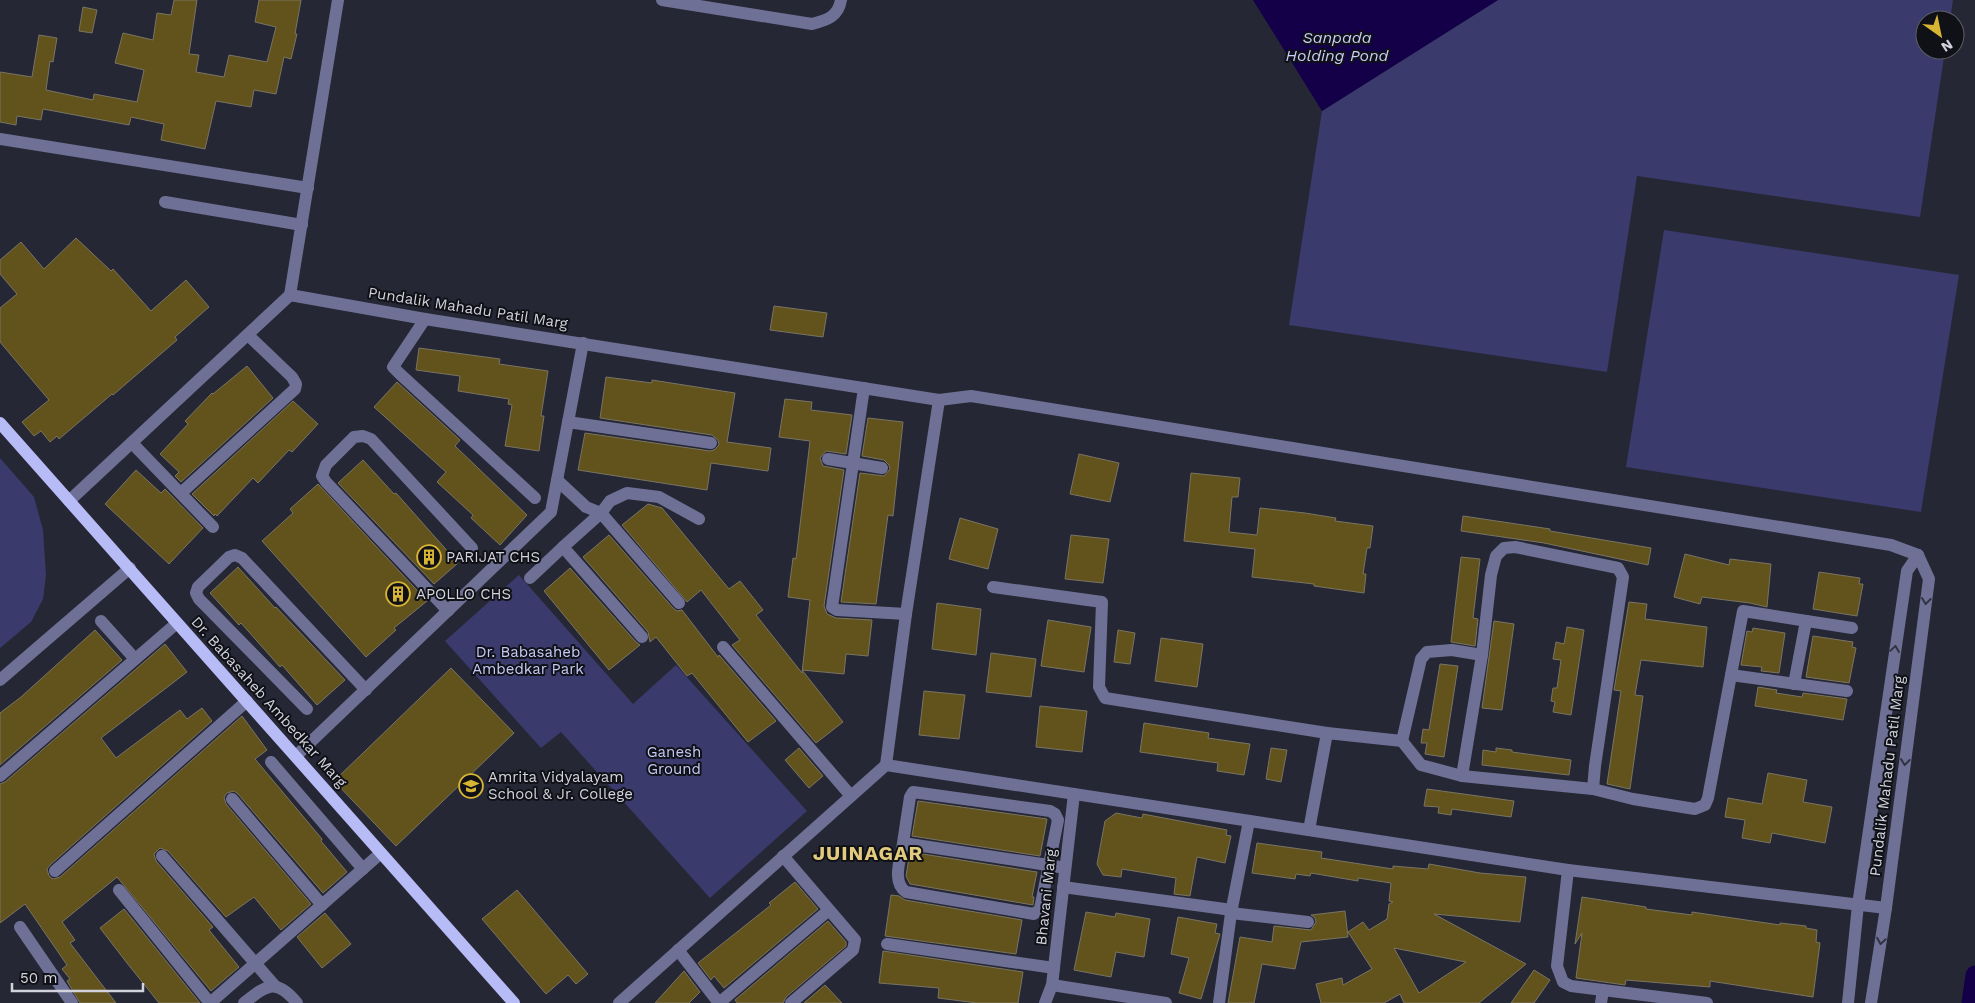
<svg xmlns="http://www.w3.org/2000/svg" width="1975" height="1003" font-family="'Work Sans',sans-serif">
  <rect width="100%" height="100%" fill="#262735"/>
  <g fill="#3a3a6c">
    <polygon points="1498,0 1953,0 1950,20 1925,20 1925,50 1945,50 1920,217 1637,176 1607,372 1289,325 1322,111"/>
    <polygon points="1664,230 1959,275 1921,512 1626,467"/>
    <polygon points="0,458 34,497 43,530 46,575 43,599 31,622 0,648"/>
    <polygon points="519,575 633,704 676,665 807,811 710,898 561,732 541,748 445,641"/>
  </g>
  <polygon fill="#130049" points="1253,0 1498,0 1322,111"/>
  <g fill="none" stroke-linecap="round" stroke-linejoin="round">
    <polyline stroke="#130049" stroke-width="19" points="1971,1003 1975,975"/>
  </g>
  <g fill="#62531d" stroke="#797463" fill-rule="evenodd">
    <polygon points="174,0 197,0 189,54 199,55 196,72 224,77 229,55 267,62 276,27 255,22 259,0 301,0 295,34 297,34 291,59 284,57 276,94 254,90 251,107 216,101 205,149 161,140 164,124 131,117 129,125 43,109 41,120 17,116 16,125 0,122 0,72 32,77 39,35 57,38 53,62 50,61 46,90 93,100 94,94 137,102 144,70 115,63 123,33 153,40 157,13 171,15"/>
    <polygon points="83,7 97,10 92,33 79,31"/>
    <polygon points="76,238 111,271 113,269 151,311 186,280 209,307 175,337 177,340 113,395 112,394 59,439 57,436 50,442 41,431 34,436 22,422 49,400 0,342 0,308 17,294 0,274 0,260 21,242 44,269"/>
    <polygon points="774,306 827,313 823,337 770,330"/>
    <polygon points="419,348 500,359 499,364 548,371 541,416 544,416 539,451 505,446 512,405 508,404 509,399 458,391 460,376 416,370"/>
    <polygon points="247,366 273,398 181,482 175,476 179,472 160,454 188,424 185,421 212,393 213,394"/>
    <polygon points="606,377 652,383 652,380 735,393 727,442 771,448 768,471 711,463 707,490 578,470 585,433 710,451 714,450 719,445 718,440 712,435 600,418"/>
    <polygon points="397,382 460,440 455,446 527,515 500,545 471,518 473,515 437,482 446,472 374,407"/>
    <polygon points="785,399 812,402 811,410 852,415 846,454 826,451 820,458 823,466 844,470 824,606 827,614 836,618 872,620 868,656 846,654 844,674 802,670 843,722 816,743 732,645 740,640 701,590 687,602 622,525 648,504 662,508 729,589 740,581 763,610 756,615 802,673 810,600 788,597 793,558 796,559 810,441 779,437"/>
    <polygon points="293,401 318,424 292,452 289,450 258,483 253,478 217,516 215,514 214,516 192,494"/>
    <polygon points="868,418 903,422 893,516 888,515 876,604 841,602 860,473 884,476 890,469 889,465 884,460 862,456"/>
    <polygon points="1079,454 1119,463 1110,502 1070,494"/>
    <polygon points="363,460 394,494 396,493 458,563 434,584 338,483"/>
    <polygon points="136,470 161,493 165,489 203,528 169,564 105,504"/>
    <polygon points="1191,473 1240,478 1238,497 1232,497 1229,532 1257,535 1260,508 1305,513 1336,518 1335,521 1373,526 1370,548 1367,548 1363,574 1366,574 1364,593 1314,586 1314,584 1252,577 1255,549 1184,541"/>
    <polygon points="318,484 427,601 394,628 396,630 366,657 262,541 293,513 290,509"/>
    <polygon points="1463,516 1550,529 1550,531 1651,548 1648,565 1544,543 1461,531"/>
    <polygon points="960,518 998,529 988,569 949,559"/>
    <polygon points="609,535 673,608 677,611 682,610 718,657 719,655 776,721 748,742 692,673 687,676 656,637 650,642 648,632 583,557"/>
    <polygon points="1071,535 1109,539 1103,583 1065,579"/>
    <polygon points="1685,554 1729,565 1730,559 1771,564 1767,607 1750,603 1702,597 1700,604 1674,597"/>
    <polygon points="1461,557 1480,559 1473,618 1478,619 1475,646 1451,642"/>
    <polygon points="238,567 275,608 276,607 345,680 317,705 282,665 280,667 241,623 239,625 210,593"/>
    <polygon points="570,568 636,642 640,645 609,670 544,591"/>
    <polygon points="1819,572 1860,578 1859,584 1863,584 1857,616 1813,609"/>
    <polygon points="1629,602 1647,604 1645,619 1707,627 1703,667 1641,660 1635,695 1643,696 1630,789 1607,784 1621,691 1614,690"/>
    <polygon points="937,603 981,609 976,655 932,649"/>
    <polygon points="1048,620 1091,627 1084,672 1041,666"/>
    <polygon points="1494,621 1514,624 1502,710 1482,708"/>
    <polygon points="1567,627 1584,630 1571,715 1553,712 1555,702 1551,701 1553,688 1557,688 1561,660 1553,659 1556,642 1564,644"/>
    <polygon points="1753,628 1785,633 1779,673 1761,671 1762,667 1741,665 1747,631 1752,632"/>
    <polygon points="95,630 122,660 0,765 0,713 21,697"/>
    <polygon points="1118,630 1135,633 1130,664 1114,662"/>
    <polygon points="1813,636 1853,642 1852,647 1856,648 1849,683 1806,677"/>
    <polygon points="1161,638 1203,644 1197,687 1155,681"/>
    <polygon points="165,644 187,672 101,738 116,758 180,710 187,719 202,708 212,721 50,865 47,869 49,876 53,879 60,877 242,716 267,750 255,759 322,839 321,841 347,872 323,893 238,794 234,791 227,793 224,797 226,804 311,904 281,930 254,897 226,917 168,851 160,848 154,854 156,861 213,927 209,930 239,967 211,991 117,877 62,922 75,940 70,943 116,1003 80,1003 67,981 70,979 62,969 67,965 25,904 0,923 0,784 5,782"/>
    <polygon points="991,653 1036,659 1031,697 986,692"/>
    <polygon points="1440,664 1458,666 1444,757 1425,754 1427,743 1421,743 1423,729 1429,730"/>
    <polygon points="451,668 514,733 396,846 334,781"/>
    <polygon points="1758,687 1777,690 1776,693 1802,697 1803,693 1847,699 1843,720 1755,706"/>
    <polygon points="924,691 965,695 959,739 919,735"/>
    <polygon points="1040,706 1087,711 1082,752 1036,747"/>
    <polygon points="1144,723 1209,733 1208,738 1250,744 1244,775 1217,771 1218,763 1140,752"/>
    <polygon points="799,748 823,776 809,788 785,760"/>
    <polygon points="1271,748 1287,750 1281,782 1266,779"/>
    <polygon points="1496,748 1512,750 1512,752 1571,760 1569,775 1482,765 1483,750 1496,752"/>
    <polygon points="1768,773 1807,780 1803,802 1832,807 1825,843 1772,833 1770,843 1742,838 1745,820 1725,817 1728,798 1762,804"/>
    <polygon points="1427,789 1514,801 1511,817 1452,809 1451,815 1438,813 1439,807 1424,806"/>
    <polygon points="918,801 1047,819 1040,856 912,836"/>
    <polygon points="1116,813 1142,818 1143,814 1227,830 1226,835 1231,836 1225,863 1197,857 1190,896 1174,894 1176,878 1122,869 1121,877 1103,875 1097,864 1105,821"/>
    <path d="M1257,843L1322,852L1321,858L1393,869V866L1428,869L1429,864L1480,873L1526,877L1520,922L1434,914L1526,964L1479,1003H1404L1400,994L1384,1003H1321L1316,984L1342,978L1343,985L1372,969L1348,932L1363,922L1369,930L1387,919L1389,904L1393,902L1389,901L1391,883L1358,878V881L1311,873L1310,876L1296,874L1295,879L1252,873ZM1394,948L1466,962L1419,993Z"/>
    <polygon points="910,852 1037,872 1032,897 1034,897 1033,905 910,884 906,876"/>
    <polygon points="795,882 818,909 724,988 714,976 711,980 698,963 771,905 769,903"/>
    <polygon points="517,890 588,974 576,984 568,975 546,994 482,919"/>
    <polygon points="891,895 899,896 905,900 1022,920 1016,954 885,936"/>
    <polygon points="1582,897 1646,907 1646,909 1692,915 1692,912 1780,925 1780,923 1806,926 1806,928 1817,930 1816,942 1820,943 1813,997 1710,981 1710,987 1626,980 1625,985 1576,978 1582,933 1575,944"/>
    <polygon points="124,909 200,1003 159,1003 127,963 100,928"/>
    <polygon points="1345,911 1348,937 1301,942 1295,969 1262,964 1254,1003 1228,1003 1240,937 1272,942 1274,926 1311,930 1316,922 1315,918 1311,915"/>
    <polygon points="1086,912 1115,917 1116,913 1150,919 1144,957 1116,952 1111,977 1074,970"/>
    <polygon points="325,913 351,944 322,968 297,937"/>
    <polygon points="1178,917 1217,924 1215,933 1220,934 1201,999 1179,993 1189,958 1171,954"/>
    <polygon points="828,921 846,942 846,946 786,997 783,1003 737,1003 735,1000"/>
    <polygon points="883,951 1023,972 1018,1003 977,1003 938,998 939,988 879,983"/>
    <polygon points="1534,970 1550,980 1534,1003 1511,1003"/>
    <polygon points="684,971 700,992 689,1003 655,1003"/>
    <polygon points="825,985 842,1003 804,1003"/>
  </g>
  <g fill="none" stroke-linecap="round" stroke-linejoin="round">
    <g stroke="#6e7195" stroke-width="12">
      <path d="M662,0L812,24C827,20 838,17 841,0"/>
      <polyline points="0,139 308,188"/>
      <polyline points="165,202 302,225"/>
      <polyline points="290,295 338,0"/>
      <polyline points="425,319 393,367 400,374 535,498"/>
      <polyline points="864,388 832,607 837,610 906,614"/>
      <polyline points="568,422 711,443"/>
      <polyline points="132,443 213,527"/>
      <polyline points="828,459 882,468"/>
      <polyline points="557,480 586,507 601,513 679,603"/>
      <polyline points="181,493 295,389 296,384 292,377 248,335"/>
      <polyline points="69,501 290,295 425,319 939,400 971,396 1891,545 1918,555"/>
      <polyline points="530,578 563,547"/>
      <polyline points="993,587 1102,602 1099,687 1105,698 1327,733"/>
      <polyline points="448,611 326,482 322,476 326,465 354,437 363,436 371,439 472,548"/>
      <polyline points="101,621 135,659"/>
      <polyline points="642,637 563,547 601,513 610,501 627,493 659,497 699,519"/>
      <polyline points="723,647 851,796"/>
      <polyline points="1731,675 1847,691"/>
      <polyline points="0,680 130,568"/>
      <polyline points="1794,684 1806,621"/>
      <polyline points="307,709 199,599 196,593 198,587 229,557 235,555 242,558 366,690"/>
      <polyline points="1402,741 1421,659 1427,652 1452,650 1482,655"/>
      <polyline points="296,756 551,512 583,343"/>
      <polyline points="271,762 363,869"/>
      <polyline points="886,765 906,614 939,400"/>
      <polyline points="0,776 177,623"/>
      <polyline points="1462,776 1482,655 1491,575 1496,556 1504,548 1515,547 1618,568 1623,577 1595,766 1593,789"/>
      <polyline points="232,799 322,905"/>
      <polyline points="1309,830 1327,733 1402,741 1421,765 1462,776 1593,789 1633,799 1695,809 1705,805 1708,798 1743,611 1852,628"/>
      <path d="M903,843C901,858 891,882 906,892L1034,914L1040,909L1058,820L1055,814L1050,811L913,792L910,797L903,843L1048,865L1065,868"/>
      <polyline points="162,856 275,986"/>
      <polyline points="783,856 855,940 853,950 791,1003"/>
      <polyline points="1568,870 1557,966 1563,982 1571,986 1707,1003"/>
      <polyline points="55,871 247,701"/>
      <polyline points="1063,887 1232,910"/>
      <polyline points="119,890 210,1003"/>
      <polyline points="1231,913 1308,922"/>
      <polyline points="20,927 72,1003"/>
      <polyline points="887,944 1054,968"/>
      <polyline points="678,950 719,1003"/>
      <polyline points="1052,985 1166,1003"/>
      <polyline points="210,1003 381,853"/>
      <path d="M244,1003C267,985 276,977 297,1003"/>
      <polyline points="619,1003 886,765 1568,870 1886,908"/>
      <polyline points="719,1003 829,910"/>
      <polyline points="1045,1003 1052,985 1074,794"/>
      <polyline points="1219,1003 1231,913 1249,821"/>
      <polyline points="1601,1003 1603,990"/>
      <polyline points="1848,1003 1858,905 1907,571 1918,555"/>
      <polyline points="1871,1003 1886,908 1929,579 1918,555"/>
    </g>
    <polyline stroke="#b7bbf6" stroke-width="12" points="0,423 514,1003"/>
  </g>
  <defs><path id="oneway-chevron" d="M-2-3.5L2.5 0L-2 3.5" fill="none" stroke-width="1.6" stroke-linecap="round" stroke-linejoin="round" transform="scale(1.25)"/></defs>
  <g stroke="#313343">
    <use href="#oneway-chevron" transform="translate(1926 601) rotate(97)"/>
    <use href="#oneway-chevron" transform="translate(1895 649) rotate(-82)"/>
    <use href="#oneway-chevron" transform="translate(1905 762) rotate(97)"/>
    <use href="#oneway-chevron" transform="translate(1881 941) rotate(99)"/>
  </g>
  <defs>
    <g id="building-ring" transform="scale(1.25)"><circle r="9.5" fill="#101117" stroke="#d7b434" stroke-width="1.5"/><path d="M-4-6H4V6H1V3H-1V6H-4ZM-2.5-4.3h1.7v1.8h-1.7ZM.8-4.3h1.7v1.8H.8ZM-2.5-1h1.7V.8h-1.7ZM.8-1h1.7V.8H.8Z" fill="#d7b434"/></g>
    <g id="school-ring" transform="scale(1.25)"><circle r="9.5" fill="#101117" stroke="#d7b434" stroke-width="1.5"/><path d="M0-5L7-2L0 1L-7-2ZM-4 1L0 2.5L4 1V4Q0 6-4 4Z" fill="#d7b434"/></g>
  </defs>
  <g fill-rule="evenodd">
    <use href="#building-ring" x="429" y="557"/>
    <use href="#building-ring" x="398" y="594"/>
    <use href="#school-ring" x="471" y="786"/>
  </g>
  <g text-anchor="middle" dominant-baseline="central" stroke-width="4" stroke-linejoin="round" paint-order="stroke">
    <g font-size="15" fill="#d2d3dc" stroke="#101117">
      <text transform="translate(468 308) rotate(9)">Pundalik Mahadu Patil Marg</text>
      <text transform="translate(269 702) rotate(48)">Dr. Babasaheb Ambedkar Marg</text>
      <text transform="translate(1887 776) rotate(-83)">Pundalik Mahadu Patil Marg</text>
      <text transform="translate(1046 897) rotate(-84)">Bhavani Marg</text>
    </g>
    <g font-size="15" fill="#d2d3dc" stroke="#101117" text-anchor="start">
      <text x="446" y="557">PARIJAT CHS</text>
      <text x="416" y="594">APOLLO CHS</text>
      <text x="488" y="777">Amrita Vidyalayam<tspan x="488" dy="17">School &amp; Jr. College</tspan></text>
    </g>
    <g font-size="15" fill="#c5c9f5" stroke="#101117">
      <text x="528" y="652">Dr. Babasaheb<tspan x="528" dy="17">Ambedkar Park</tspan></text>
      <text x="674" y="752">Ganesh<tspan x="674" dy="17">Ground</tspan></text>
    </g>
    <g font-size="16" font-style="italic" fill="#c9cdf9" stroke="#101117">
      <text x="1337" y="37">Sanpada<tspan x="1337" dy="18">Holding Pond</tspan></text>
    </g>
    <g font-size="20" font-weight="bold" letter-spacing="1" fill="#e2cb7e" stroke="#101117">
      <text x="868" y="853">JUINAGAR</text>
    </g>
  </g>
  <g transform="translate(1940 35) rotate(147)"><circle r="24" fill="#101117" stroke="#5e5f66"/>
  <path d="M0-4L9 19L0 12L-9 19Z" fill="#d7b434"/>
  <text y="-8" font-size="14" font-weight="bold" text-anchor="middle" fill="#d2d3dc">N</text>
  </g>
  <path d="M12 983v8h131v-8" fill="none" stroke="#d2d3dc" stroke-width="2.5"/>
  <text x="20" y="983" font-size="15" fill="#d2d3dc" stroke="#101117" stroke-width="4" paint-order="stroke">50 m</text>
</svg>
